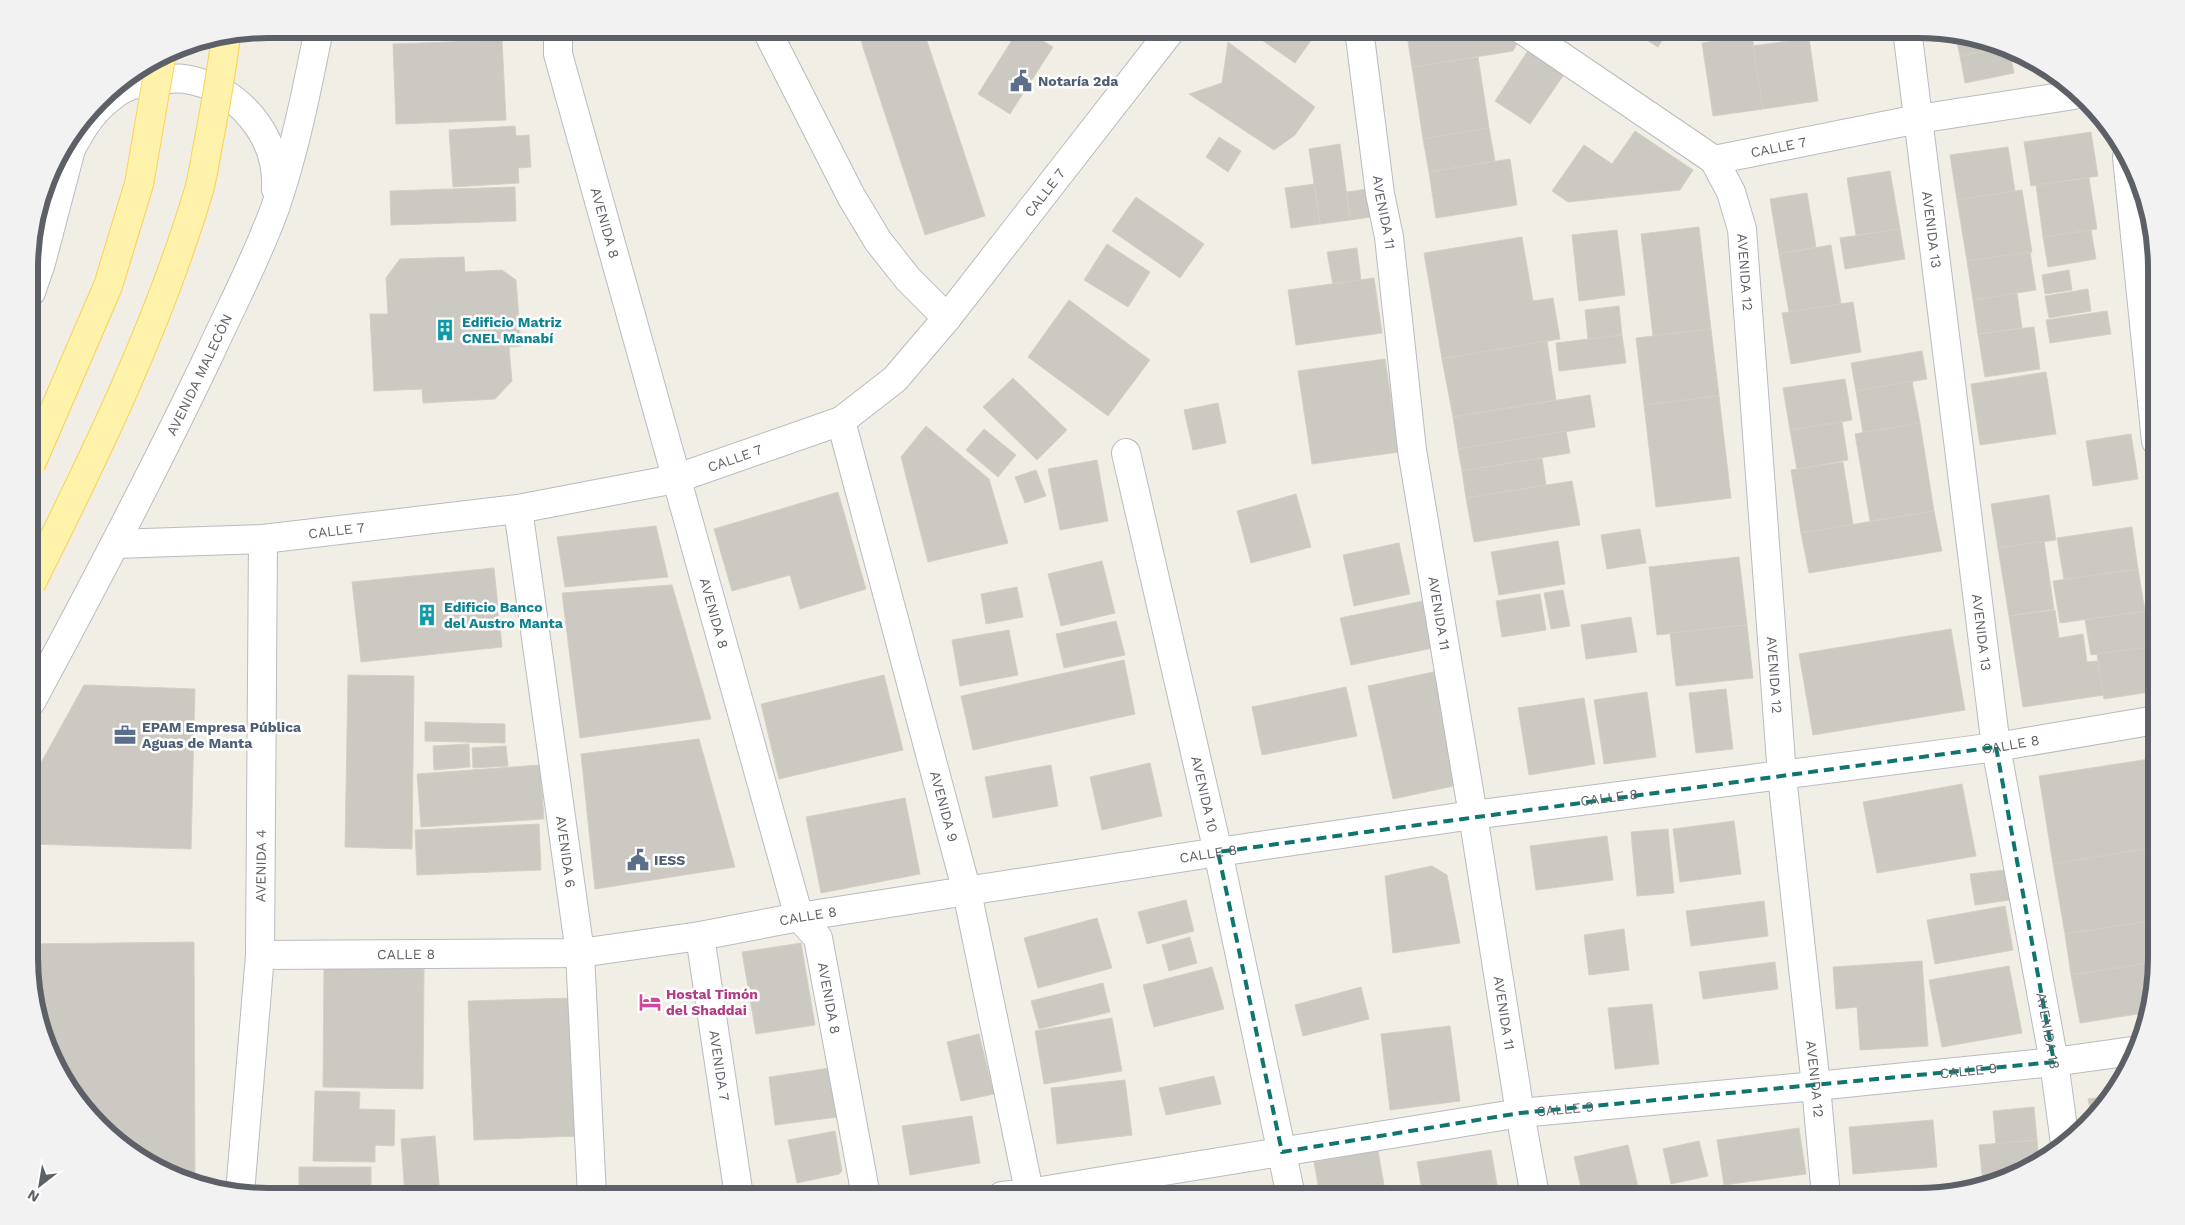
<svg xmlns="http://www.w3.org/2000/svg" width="2185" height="1225" font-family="'Work Sans',sans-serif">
  <rect width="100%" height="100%" fill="#f0eee5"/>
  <g fill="#ccc8c2" stroke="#d6d0c3">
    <polygon points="860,29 923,29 985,216 925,235 862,44"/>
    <polygon points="1019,29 1023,29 1053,47 1010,114 978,94"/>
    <polygon points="1099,29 1121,29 1114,39"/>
    <polygon points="1246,29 1319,29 1295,63"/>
    <polygon points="1406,29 1506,29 1520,38 1513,51 1412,67"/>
    <polygon points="1629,29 1669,29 1658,47"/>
    <polygon points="1955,34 1980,37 2005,47 1960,56"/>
    <polygon points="1752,35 1763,109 1713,116 1702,43"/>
    <polygon points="1809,38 1818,101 1763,109 1753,46"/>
    <polygon points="502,40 506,120 396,124 393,44"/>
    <polygon points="1228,42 1315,107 1295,135 1274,150 1189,94 1222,83"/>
    <polygon points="2005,47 2009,49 2014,73 1965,83 1960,56"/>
    <polygon points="1529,49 1565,73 1530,124 1495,101"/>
    <polygon points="1478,57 1489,128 1423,139 1412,67"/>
    <polygon points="515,126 516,136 529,135 531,167 518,168 519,183 453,187 449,130"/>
    <polygon points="1489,128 1495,161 1429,172 1423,139"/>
    <polygon points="1635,131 1693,170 1680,190 1568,202 1552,191 1584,145 1612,164"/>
    <polygon points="2091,132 2098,176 2031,186 2024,142"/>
    <polygon points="1219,137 1241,151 1228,172 1206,157"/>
    <polygon points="1340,144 1350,220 1320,224 1309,149"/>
    <polygon points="2008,147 2015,191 1957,200 1950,155"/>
    <polygon points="1510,159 1517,205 1436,218 1429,172"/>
    <polygon points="1890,171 1900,229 1856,235 1847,178"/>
    <polygon points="2089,178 2097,229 2043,237 2036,185"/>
    <polygon points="1314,184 1320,224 1291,228 1285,188"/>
    <polygon points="515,187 516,221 391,225 390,191"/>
    <polygon points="1367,189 1371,217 1350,220 1347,192"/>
    <polygon points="2022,190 2032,252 1967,261 1957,200"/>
    <polygon points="1807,193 1816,247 1779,254 1770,199"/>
    <polygon points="1136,197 1204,244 1180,278 1112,231"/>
    <polygon points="1699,227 1711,329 1653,336 1641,234"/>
    <polygon points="1900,229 1905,259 1845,269 1840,238"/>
    <polygon points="1617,230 1625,295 1579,301 1572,235"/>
    <polygon points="2091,230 2096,259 2048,267 2043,237"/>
    <polygon points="1522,237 1533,301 1553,298 1560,339 1442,359 1424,253"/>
    <polygon points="1107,244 1150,272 1128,307 1084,280"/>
    <polygon points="1831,245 1841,304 1789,312 1779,254"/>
    <polygon points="1357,248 1361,280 1333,285 1327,252"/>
    <polygon points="2030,252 2036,290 1973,300 1967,261"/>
    <polygon points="464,257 465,272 502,270 516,280 521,346 509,347 512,381 495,399 423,403 422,389 374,391 370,314 388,314 386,278 400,259"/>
    <polygon points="2069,270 2072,290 2045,294 2042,275"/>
    <polygon points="1374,278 1382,333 1296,345 1288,290"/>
    <polygon points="2088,289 2091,311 2049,318 2045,296"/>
    <polygon points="2017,293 2022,328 1978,334 1973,300"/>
    <polygon points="1069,300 1150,360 1108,416 1028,357"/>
    <polygon points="1853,302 1861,352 1791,364 1782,313"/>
    <polygon points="1619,306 1622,335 1588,339 1585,310"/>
    <polygon points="2107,311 2111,334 2050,343 2046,320"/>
    <polygon points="2034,327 2040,369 1985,377 1978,334"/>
    <polygon points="1711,329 1719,396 1644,405 1636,338"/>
    <polygon points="1622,335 1626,363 1559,371 1556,343"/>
    <polygon points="1547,341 1556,400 1453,417 1442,359"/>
    <polygon points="1922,351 1927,379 1856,391 1851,363"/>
    <polygon points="1385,359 1399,452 1312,464 1298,371"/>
    <polygon points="2046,372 2056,434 1980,445 1971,384"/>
    <polygon points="1013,378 1067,430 1037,460 983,407"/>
    <polygon points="1845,379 1852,420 1790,430 1783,388"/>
    <polygon points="1912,381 1920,423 1863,433 1856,391"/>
    <polygon points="1590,395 1595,427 1458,449 1453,417"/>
    <polygon points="1719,396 1731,498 1656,507 1644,405"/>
    <polygon points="1218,403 1226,443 1193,450 1184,410"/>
    <polygon points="1842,422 1848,460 1797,469 1790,430"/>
    <polygon points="1920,423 1934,511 1870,521 1855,434"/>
    <polygon points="926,426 989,479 1008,543 928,562 901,457"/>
    <polygon points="984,429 1016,455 998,477 966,450"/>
    <polygon points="1566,431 1570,453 1462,471 1458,449"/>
    <polygon points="2131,434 2138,479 2093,486 2086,441"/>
    <polygon points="1542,458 1546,485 1466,498 1462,471"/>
    <polygon points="1097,460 1108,521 1060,530 1048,469"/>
    <polygon points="1843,462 1853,524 1801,533 1791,470"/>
    <polygon points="1036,470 1046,496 1025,503 1015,477"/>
    <polygon points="1572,481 1580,525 1474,542 1466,498"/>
    <polygon points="838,492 866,589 800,609 790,575 732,591 714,529"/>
    <polygon points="1296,494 1311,547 1251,563 1237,511"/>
    <polygon points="2049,495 2056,540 1998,548 1991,504"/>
    <polygon points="1934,511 1942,551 1809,573 1801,533"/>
    <polygon points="656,526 668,577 565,587 557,537"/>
    <polygon points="2132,527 2138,569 2064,580 2057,538"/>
    <polygon points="1640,529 1646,563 1607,569 1601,535"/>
    <polygon points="1558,541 1565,584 1499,595 1491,552"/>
    <polygon points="2044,541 2054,609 2009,616 1998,548"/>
    <polygon points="1399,543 1410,594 1354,606 1343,555"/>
    <polygon points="1739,557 1747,625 1657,635 1649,567"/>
    <polygon points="1102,561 1115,613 1061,626 1048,574"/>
    <polygon points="494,568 502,647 361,662 352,582"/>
    <polygon points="2138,569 2145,611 2060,623 2053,581"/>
    <polygon points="672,585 711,719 580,738 562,593"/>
    <polygon points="1017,587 1023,617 986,624 981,594"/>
    <polygon points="1563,590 1570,626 1551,629 1544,593"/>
    <polygon points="1540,594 1546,630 1502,637 1496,601"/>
    <polygon points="1423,601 1433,648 1351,665 1340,618"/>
    <polygon points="2055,610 2059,638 2083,634 2087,662 2098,661 2104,695 2023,707 2009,616"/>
    <polygon points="2145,611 2150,647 2091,655 2085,620"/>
    <polygon points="1631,617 1637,652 1586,659 1581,625"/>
    <polygon points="1116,621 1125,655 1064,668 1056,634"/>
    <polygon points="1747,625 1753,678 1676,686 1670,633"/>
    <polygon points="1951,629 1965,710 1813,735 1799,654"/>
    <polygon points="1009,630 1018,675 960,686 952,640"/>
    <polygon points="2150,647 2156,691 2104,699 2097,654"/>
    <polygon points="1124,660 1135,714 973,750 961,696"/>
    <polygon points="1438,671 1463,784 1393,799 1368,686"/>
    <polygon points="348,675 414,676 412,849 345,847"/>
    <polygon points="884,675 903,750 779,779 761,704"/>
    <polygon points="84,685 195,689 191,849 31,844 31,781"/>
    <polygon points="1346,687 1357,736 1262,755 1252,707"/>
    <polygon points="1726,689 1733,749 1696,753 1689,693"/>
    <polygon points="1647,692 1656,757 1604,764 1594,700"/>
    <polygon points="1584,698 1595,764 1529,775 1518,708"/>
    <polygon points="425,722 505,724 505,743 425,741"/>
    <polygon points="699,739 735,867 595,889 581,754"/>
    <polygon points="469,744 470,767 434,770 433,746"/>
    <polygon points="506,746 508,766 473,768 472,748"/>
    <polygon points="2156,758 2156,847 2053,864 2039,776"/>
    <polygon points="1150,763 1162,816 1102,830 1090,777"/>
    <polygon points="540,765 544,819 421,827 417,774"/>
    <polygon points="1051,765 1058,806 993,818 985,777"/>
    <polygon points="1962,784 1976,856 1877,873 1863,802"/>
    <polygon points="905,798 920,874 821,893 806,817"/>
    <polygon points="1734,821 1741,874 1680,882 1673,829"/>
    <polygon points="539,824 541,870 417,875 415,830"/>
    <polygon points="1668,829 1674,893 1637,896 1631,832"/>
    <polygon points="1607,836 1613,880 1536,890 1530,846"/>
    <polygon points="2156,847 2156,920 2065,934 2053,864"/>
    <polygon points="1432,866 1447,875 1460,943 1393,953 1385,876"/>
    <polygon points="2005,870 2010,900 1975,905 1970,874"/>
    <polygon points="1186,900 1194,931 1147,944 1138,912"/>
    <polygon points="1764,901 1768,936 1691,946 1686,911"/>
    <polygon points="2005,906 2013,950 1935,964 1927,920"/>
    <polygon points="1097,918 1112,968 1038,988 1024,938"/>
    <polygon points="2156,920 2156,962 2071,975 2065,934"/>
    <polygon points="1624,929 1629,970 1589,975 1584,935"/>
    <polygon points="1190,937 1197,963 1169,971 1162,945"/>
    <polygon points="194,942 195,1177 179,1177 148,1164 69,1090 31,988 31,944"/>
    <polygon points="801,943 815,1025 756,1034 742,952"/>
    <polygon points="1922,961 1928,1046 1860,1050 1857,1007 1836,1009 1833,967"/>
    <polygon points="1775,962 1778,989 1703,999 1699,972"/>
    <polygon points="2156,962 2156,973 2144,1013 2080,1023 2071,975"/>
    <polygon points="2009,966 2022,1033 1942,1047 1929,980"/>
    <polygon points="324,967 424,969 423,1089 323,1087"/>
    <polygon points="1212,967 1224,1009 1154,1027 1143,985"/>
    <polygon points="1103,983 1110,1012 1039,1029 1031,1001"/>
    <polygon points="1361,987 1369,1019 1303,1036 1295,1005"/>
    <polygon points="572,998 578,1136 474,1140 468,1001"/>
    <polygon points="1652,1004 1659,1064 1615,1069 1608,1008"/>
    <polygon points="1112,1018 1122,1071 1044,1084 1035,1031"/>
    <polygon points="1450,1026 1460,1101 1390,1110 1381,1034"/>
    <polygon points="979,1034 994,1094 961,1101 947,1042"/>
    <polygon points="830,1068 838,1117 775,1125 769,1077"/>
    <polygon points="1214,1076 1221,1104 1166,1115 1159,1088"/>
    <polygon points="1125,1080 1132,1135 1057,1144 1051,1088"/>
    <polygon points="315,1091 360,1092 359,1109 395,1110 394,1146 375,1145 375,1162 313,1161"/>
    <polygon points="2110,1096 2092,1119 2088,1099"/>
    <polygon points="2034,1107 2037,1140 1996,1144 1993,1111"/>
    <polygon points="972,1116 980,1163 910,1175 902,1126"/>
    <polygon points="1933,1120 1937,1167 1853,1174 1849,1127"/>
    <polygon points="1799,1128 1806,1174 1724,1185 1717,1140"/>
    <polygon points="835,1131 842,1171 839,1174 797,1183 788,1140"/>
    <polygon points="435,1136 440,1196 405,1196 401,1139"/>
    <polygon points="2037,1140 2039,1162 2037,1164 2013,1171 1982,1174 1979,1145"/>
    <polygon points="1699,1141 1708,1176 1671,1184 1663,1149"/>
    <polygon points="1628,1145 1639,1191 1616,1196 1583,1196 1574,1157"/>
    <polygon points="1491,1150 1499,1196 1423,1196 1417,1162"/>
    <polygon points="1378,1151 1386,1196 1320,1196 1314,1162"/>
    <rect x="299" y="1167" width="72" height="29"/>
    <polygon points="2013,1171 1982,1181 1982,1174"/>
    <polygon points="1657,1189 1658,1196 1627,1196"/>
  </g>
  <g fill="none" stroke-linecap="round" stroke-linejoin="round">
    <g stroke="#b8bbc0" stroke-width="30">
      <g id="minor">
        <path id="s1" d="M561,29L558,38V54L799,917L818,938L866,1196"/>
        <polyline points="766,29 851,196 878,241 908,279 947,318"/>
        <path id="s2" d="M1359,29L1380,194L1389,237L1412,450L1473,815L1520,1113L1535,1196"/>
        <path id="s3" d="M1521,29L1714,160L1918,119L2074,95"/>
        <path id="s4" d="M1907,29L1996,747L2054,1062L2065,1143"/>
        <polyline points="2127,157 2156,441"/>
        <path id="s5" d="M1714,160L1731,192L1742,229L1782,776L1816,1086L1826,1196"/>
        <path id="s6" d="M841,421L967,892L1030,1196"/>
        <path id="s7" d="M1126,453L1218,852L1291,1196"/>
        <path id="s8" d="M518,509L580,953L592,1196"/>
        <path id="s9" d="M700,936L739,1196"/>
        <path id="s10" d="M260,955L580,953L700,936L799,917L1218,852L1473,815L1996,747L2156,720"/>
        <path id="s11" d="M240,1193L260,955L263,539"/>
        <path id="s12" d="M1002,1196L1029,1193L1520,1113L1816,1086L2054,1062L2132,1051"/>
      </g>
    </g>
    <g stroke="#b8bbc0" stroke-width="30">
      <g id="tertiary">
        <path id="s13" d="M115,544L263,539L518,509L675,479L841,421L895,379L947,318L1172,29"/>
      </g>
    </g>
    <g stroke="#b9bcc2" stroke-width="30">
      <g id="secondary">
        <path d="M72,147C84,125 94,109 115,94C127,85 147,80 162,80C169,79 178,78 185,79C238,87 279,136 276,189"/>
        <polyline points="31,292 41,263 75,134"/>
        <path id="s14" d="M31,702C93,587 154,471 210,353C232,305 257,258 275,208C295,150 307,89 319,29"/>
      </g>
    </g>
    <use href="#minor" stroke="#fff" stroke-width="28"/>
    <use href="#tertiary" stroke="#fff" stroke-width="28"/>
    <use href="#secondary" stroke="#fff" stroke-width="28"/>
    <g stroke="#fdd151" stroke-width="30" stroke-linecap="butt">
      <g id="primary-bridge">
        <polyline points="31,464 108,286 139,184 161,57"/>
        <path d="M31,584C95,456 158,327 199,190C203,176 205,160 208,145C215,109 221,74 226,37"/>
      </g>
    </g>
    <use href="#primary-bridge" stroke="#fff3ac" stroke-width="28"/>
  </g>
  <path fill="none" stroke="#0f766e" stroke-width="4" stroke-dasharray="10 6" stroke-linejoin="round" d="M1996,747L2054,1062L1520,1113L1282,1152L1218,852Z"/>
  <defs>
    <g id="civic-bare" transform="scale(1.725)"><path d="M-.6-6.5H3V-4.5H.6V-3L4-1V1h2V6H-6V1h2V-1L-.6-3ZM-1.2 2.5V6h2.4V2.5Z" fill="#5c6f8a" stroke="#fff" stroke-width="2.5" paint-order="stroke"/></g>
    <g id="building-bare" transform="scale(1.725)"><path d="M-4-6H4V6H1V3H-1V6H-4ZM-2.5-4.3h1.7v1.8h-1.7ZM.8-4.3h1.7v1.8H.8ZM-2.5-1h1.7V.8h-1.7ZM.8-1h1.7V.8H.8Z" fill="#0f9aa8" stroke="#fff" stroke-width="2.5" paint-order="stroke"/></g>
    <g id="office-bare" transform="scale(1.725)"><path d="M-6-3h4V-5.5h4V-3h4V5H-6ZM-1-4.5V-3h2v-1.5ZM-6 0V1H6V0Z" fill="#5c6f8a" stroke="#fff" stroke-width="2.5" paint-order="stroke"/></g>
    <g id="hotel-bare" transform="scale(1.725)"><path d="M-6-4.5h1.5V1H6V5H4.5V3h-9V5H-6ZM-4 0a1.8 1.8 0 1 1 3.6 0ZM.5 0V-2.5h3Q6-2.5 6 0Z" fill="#d1479c" stroke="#fff" stroke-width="2.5" paint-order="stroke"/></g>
  </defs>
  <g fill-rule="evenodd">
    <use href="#civic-bare" x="1021" y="81"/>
    <use href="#building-bare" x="445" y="330"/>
    <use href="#building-bare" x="427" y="615"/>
    <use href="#office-bare" x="125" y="735"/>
    <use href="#civic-bare" x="638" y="860"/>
    <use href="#hotel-bare" x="650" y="1002"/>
  </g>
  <g text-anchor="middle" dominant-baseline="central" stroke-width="5" stroke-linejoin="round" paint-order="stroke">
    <g font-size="14" font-weight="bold" fill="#4e5e75" stroke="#fff" text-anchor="start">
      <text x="1038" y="81">Notaría 2da</text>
      <text x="142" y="727">EPAM Empresa Pública<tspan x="142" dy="16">Aguas de Manta</tspan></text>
      <text x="654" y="860">IESS</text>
    </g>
    <g font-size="14" fill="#5d6167" stroke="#fff">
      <text stroke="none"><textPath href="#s3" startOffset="299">CALLE 7</textPath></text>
      <text stroke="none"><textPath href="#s13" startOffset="1048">CALLE 7</textPath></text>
      <text stroke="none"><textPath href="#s2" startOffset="185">AVENIDA 11</textPath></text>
      <text stroke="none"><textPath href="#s1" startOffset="201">AVENIDA 8</textPath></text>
      <text stroke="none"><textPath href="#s4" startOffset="202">AVENIDA 13</textPath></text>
      <text stroke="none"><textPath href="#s5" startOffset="118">AVENIDA 12</textPath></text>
      <text stroke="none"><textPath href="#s14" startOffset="368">AVENIDA MALECÓN</textPath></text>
      <text stroke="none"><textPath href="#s13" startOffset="628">CALLE 7</textPath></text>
      <text stroke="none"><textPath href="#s13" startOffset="222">CALLE 7</textPath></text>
      <text stroke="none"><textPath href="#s2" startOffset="590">AVENIDA 11</textPath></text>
      <text stroke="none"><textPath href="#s1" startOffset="606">AVENIDA 8</textPath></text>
      <text stroke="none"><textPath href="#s4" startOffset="608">AVENIDA 13</textPath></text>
      <text stroke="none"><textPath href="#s5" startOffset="522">AVENIDA 12</textPath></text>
      <text stroke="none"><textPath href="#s10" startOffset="1766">CALLE 8</textPath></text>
      <text stroke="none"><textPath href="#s7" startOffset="350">AVENIDA 10</textPath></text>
      <text stroke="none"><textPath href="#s10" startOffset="1361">CALLE 8</textPath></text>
      <text stroke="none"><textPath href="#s6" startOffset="399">AVENIDA 9</textPath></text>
      <text stroke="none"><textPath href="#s8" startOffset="346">AVENIDA 6</textPath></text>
      <text stroke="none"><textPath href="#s10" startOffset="956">CALLE 8</textPath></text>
      <text stroke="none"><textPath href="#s11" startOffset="328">AVENIDA 4</textPath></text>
      <text stroke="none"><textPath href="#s10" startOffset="551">CALLE 8</textPath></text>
      <text stroke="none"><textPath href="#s10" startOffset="146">CALLE 8</textPath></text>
      <text stroke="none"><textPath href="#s1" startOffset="1011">AVENIDA 8</textPath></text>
      <text stroke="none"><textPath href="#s2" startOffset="995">AVENIDA 11</textPath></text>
      <text stroke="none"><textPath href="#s4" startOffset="1012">AVENIDA 13</textPath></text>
      <text stroke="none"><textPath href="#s9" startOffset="131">AVENIDA 7</textPath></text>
      <text stroke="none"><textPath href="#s12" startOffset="975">CALLE 9</textPath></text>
      <text stroke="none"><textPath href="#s5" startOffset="928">AVENIDA 12</textPath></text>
      <text stroke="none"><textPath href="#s12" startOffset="570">CALLE 9</textPath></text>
    </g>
    <g font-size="14" font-weight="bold" fill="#0d838f" stroke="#fff" text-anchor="start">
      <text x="462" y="322">Edificio Matriz<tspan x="462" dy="16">CNEL Manabí</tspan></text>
      <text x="444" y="607">Edificio Banco<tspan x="444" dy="16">del Austro Manta</tspan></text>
    </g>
    <g font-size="14" font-weight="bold" fill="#b23c85" stroke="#fff" text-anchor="start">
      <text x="666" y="994">Hostal Timón<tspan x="666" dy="16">del Shaddai</tspan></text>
    </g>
  </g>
  <path d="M0 0H2185V1225H0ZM268 38H1918A230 230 0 0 1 2148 268V958A230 230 0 0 1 1918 1188H268A230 230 0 0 1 38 958V268A230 230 0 0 1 268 38Z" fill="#f2f2f3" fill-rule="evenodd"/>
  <path fill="none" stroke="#5d6167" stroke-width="6" d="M268 38H1918A230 230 0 0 1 2148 268V958A230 230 0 0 1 1918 1188H268A230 230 0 0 1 38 958V268A230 230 0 0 1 268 38Z"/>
  <g transform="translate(40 1185) rotate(211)" stroke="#ffffff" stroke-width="4" paint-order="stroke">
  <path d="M0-4L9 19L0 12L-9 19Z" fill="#5d6167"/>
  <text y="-8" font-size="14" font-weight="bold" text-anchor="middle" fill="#5d6167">N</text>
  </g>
</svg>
